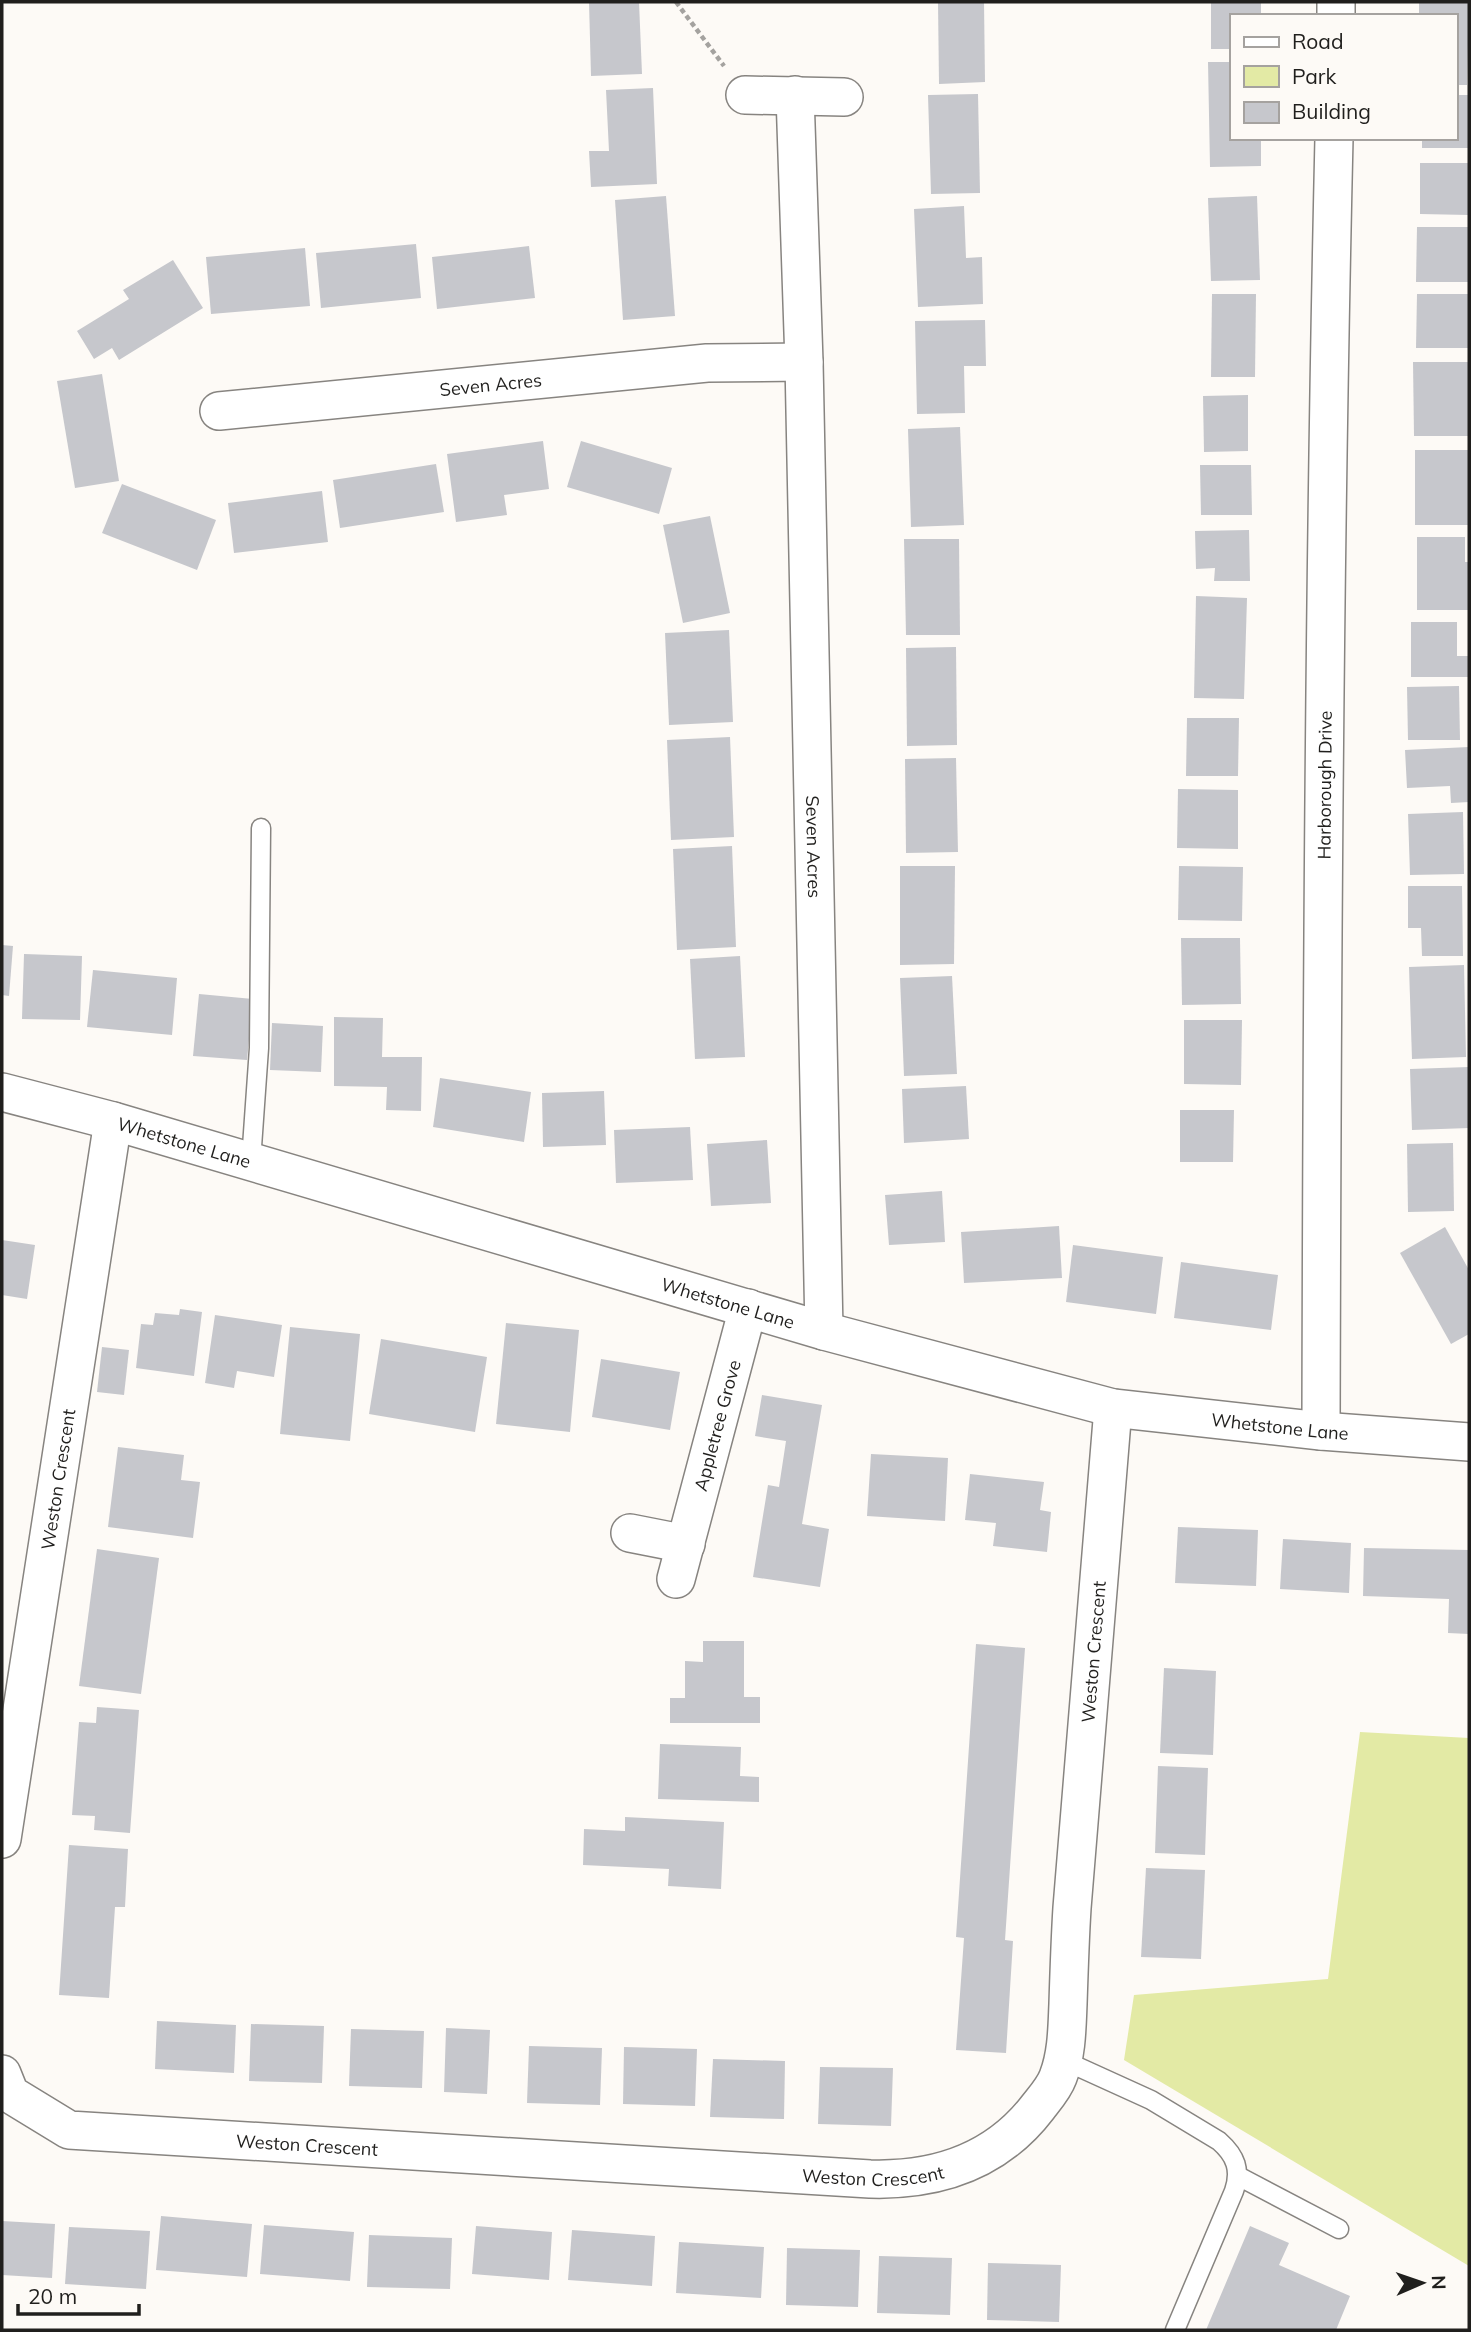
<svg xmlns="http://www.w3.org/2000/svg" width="1471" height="2332" font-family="Mulish,sans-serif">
  <rect width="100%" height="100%" fill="#fdfaf6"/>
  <polygon fill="#e3eaa5" points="1360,1732 1469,1738 1469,2266 1124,2060 1134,1995 1328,1979"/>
  <g fill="#c6c7cc">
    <polygon points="589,2 639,2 642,74 591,76"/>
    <polygon points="938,2 984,2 985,82 939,84"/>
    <polygon points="1211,2 1261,2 1261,16 1231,16 1231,49 1211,49"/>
    <polygon points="1419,2 1469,2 1467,85 1455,85 1455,16 1419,16"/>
    <polygon points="1208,62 1231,62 1231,138 1261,138 1261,166 1210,167"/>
    <polygon points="653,88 657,184 591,187 589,151 609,151 606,90"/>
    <polygon points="978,94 980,193 931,194 928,95"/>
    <polygon points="1455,95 1469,95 1469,148 1422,148 1422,138 1455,138"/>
    <polygon points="1420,163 1469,163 1469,215 1420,214"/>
    <polygon points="666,196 675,316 623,320 615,200"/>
    <polygon points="1257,196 1260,280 1211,281 1208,198"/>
    <polygon points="964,206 966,258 982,257 983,304 918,307 914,209"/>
    <polygon points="1417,227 1469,227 1469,282 1416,282"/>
    <polygon points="416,244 421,298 321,308 316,253"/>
    <polygon points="529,246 535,298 437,309 432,257"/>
    <polygon points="305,248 310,306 211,314 206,257"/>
    <polygon points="173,260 203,308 119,360 112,348 94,359 77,331 129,299 123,290"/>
    <polygon points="1212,294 1256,294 1255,377 1211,377"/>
    <polygon points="1417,294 1469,294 1469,348 1416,348"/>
    <polygon points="985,320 986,366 964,366 965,413 917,414 915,321"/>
    <polygon points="1413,362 1469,362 1469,436 1414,436"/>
    <polygon points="102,374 119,481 75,488 57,381"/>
    <polygon points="1248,395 1248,451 1204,452 1203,396"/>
    <polygon points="960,427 964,525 911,527 908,429"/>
    <polygon points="543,441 549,489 504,495 507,515 456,522 447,454"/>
    <polygon points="581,441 672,468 659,514 567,487"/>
    <rect x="1415" y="450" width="54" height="75"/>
    <polygon points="436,464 444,512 340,528 333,480"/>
    <polygon points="1200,465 1251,465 1252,515 1201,515"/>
    <polygon points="122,484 216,520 197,570 102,533"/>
    <polygon points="322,491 328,542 234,553 228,503"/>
    <polygon points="710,516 730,613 683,623 663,525"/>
    <polygon points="1249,530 1250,581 1214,581 1215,568 1196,569 1195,531"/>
    <polygon points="1417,537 1465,537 1465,562 1469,562 1469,610 1417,610"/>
    <polygon points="904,539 959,539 960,635 906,635"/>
    <polygon points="1196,596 1247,598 1244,699 1194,698"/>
    <polygon points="1411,622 1457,622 1457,656 1469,656 1469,677 1411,677"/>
    <polygon points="729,630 733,722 669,725 665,633"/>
    <polygon points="956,647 957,745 907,746 906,648"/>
    <polygon points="1459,686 1460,740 1408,740 1407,687"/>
    <polygon points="1187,718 1239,718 1238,776 1186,776"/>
    <polygon points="730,737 734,837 671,840 667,740"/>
    <polygon points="1469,747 1469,802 1451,803 1450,786 1407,788 1405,750"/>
    <polygon points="956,758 958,852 906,853 905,759"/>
    <polygon points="1178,789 1238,790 1238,849 1177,848"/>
    <polygon points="1463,812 1464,874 1410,875 1408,814"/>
    <polygon points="732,846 736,947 677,950 673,849"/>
    <polygon points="900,866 955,866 954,964 900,965"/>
    <polygon points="1179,866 1243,867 1242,921 1178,920"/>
    <polygon points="1408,886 1462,886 1463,956 1422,956 1421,928 1408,928"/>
    <polygon points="1181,938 1240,938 1241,1004 1182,1005"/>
    <polygon points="2,945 13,946 9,996 2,995"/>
    <polygon points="24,954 82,956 80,1020 22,1019"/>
    <polygon points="740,956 745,1057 695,1059 690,959"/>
    <polygon points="1464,965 1466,1057 1412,1059 1409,967"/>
    <polygon points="93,970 177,978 172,1035 87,1027"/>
    <polygon points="952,976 957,1074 904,1076 900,978"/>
    <polygon points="199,994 253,999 247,1060 193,1056"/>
    <polygon points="334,1017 383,1018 382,1057 422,1057 421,1111 386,1110 387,1087 334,1086"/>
    <polygon points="1184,1020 1242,1020 1241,1085 1184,1084"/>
    <polygon points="272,1023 323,1026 321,1072 270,1070"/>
    <polygon points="1469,1067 1469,1128 1412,1130 1410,1069"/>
    <polygon points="440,1078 531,1092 524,1142 433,1127"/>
    <polygon points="966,1086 969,1139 904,1143 902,1089"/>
    <polygon points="604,1091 606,1145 543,1147 542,1093"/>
    <polygon points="1180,1110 1234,1110 1233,1162 1180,1162"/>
    <polygon points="690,1127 693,1180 616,1183 614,1130"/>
    <polygon points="767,1140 771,1203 711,1206 707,1144"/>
    <polygon points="1453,1143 1454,1211 1408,1212 1407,1144"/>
    <polygon points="942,1191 945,1242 889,1245 885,1195"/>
    <polygon points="1059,1226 1062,1278 964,1283 961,1232"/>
    <polygon points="1445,1227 1469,1270 1469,1334 1451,1344 1400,1253"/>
    <polygon points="2,1240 35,1245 27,1299 2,1295"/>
    <polygon points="1073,1245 1163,1257 1156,1314 1066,1302"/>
    <polygon points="1181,1262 1278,1275 1271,1330 1174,1318"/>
    <polygon points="180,1309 202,1312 194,1376 136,1368 141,1324 153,1325 155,1313 179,1315"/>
    <polygon points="215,1315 282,1325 274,1377 237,1371 234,1388 205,1383"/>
    <polygon points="506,1323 579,1330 570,1432 496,1424"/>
    <polygon points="290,1327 360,1334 350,1441 280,1434"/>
    <polygon points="381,1339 487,1357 475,1432 369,1414"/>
    <polygon points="102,1347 129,1350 124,1395 97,1392"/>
    <polygon points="601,1359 680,1372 670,1430 592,1417"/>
    <polygon points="762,1395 822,1405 802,1524 829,1529 820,1587 753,1577 768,1485 779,1487 786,1441 755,1436"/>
    <polygon points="118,1447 184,1455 181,1480 200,1482 193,1538 108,1527"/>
    <polygon points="871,1454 948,1458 945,1521 867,1516"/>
    <polygon points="970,1474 1044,1482 1040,1510 1051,1512 1047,1552 993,1546 996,1523 965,1520"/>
    <polygon points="1178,1527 1258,1530 1256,1586 1175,1583"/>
    <polygon points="1283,1539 1351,1543 1349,1593 1280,1589"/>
    <polygon points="1364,1548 1469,1550 1469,1634 1448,1633 1449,1599 1363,1596"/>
    <polygon points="97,1549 159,1558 141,1694 79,1686"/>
    <polygon points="703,1641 744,1641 744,1697 760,1697 760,1723 670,1723 670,1698 685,1698 685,1661 703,1662"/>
    <polygon points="976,1644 1025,1648 1005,1940 1013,1941 1006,2053 956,2050 964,1938 956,1937"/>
    <polygon points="1164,1668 1216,1671 1213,1755 1160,1753"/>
    <polygon points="97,1707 139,1710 130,1833 94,1830 95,1816 72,1815 79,1722 96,1723"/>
    <polygon points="660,1744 741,1747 740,1776 759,1777 759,1802 658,1799"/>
    <polygon points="1158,1766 1208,1768 1205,1855 1155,1853"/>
    <polygon points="625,1817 724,1822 721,1889 668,1886 669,1869 583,1865 584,1829 625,1831"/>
    <polygon points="69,1845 128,1849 125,1907 115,1907 109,1998 59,1995"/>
    <polygon points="1146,1868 1205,1870 1201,1959 1141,1957"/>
    <polygon points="157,2021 236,2025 234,2073 155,2069"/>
    <polygon points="251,2024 324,2026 322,2083 249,2081"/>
    <polygon points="446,2028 490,2030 487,2094 444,2092"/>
    <polygon points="351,2029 424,2031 422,2088 349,2086"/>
    <polygon points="529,2046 602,2048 600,2105 527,2103"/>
    <polygon points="624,2047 697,2049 695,2106 623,2104"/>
    <polygon points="713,2059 785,2061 784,2119 710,2117"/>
    <polygon points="820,2067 893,2068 891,2126 818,2124"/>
    <polygon points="161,2216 252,2224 247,2277 156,2270"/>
    <polygon points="2,2221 55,2224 52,2278 2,2275"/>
    <polygon points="264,2225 354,2232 350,2281 260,2274"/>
    <polygon points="476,2226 552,2232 549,2280 472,2274"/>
    <polygon points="1250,2226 1289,2243 1279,2265 1350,2296 1336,2330 1206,2330"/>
    <polygon points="69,2227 150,2231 146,2289 65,2284"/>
    <polygon points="572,2230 655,2236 652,2286 568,2280"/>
    <polygon points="369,2235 452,2238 450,2289 367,2287"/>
    <polygon points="679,2242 764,2247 761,2298 676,2293"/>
    <polygon points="787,2248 860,2250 858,2307 786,2305"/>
    <polygon points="879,2256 952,2258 950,2315 877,2313"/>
    <polygon points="988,2263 1061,2265 1059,2322 987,2320"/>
  </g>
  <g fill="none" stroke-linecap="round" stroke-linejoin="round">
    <g stroke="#878480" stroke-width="21">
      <g id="service">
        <polyline points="251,1161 259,1048 261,828"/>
        <path d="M1063,2060L1151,2100L1219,2141C1236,2156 1241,2170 1234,2191L1175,2330"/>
        <polyline points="1238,2176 1339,2229"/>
      </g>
    </g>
    <g stroke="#878480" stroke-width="40">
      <g id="minor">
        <polyline points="1336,16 1336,2"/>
        <polyline points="745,95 844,97"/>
        <path id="s1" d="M795,95L804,362L824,1331"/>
        <path id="s2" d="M219,411L707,363L804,362"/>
        <path id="s3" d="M2,1092L113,1121L824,1331L1113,1408L1321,1431L1469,1442"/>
        <path id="s4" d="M1321,1431C1322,1000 1324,569 1334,138"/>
        <polyline points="630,1533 686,1544"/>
        <path id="s5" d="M676,1579L748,1308"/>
        <path id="s6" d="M2,1839L113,1121"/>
        <path id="s7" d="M2,2074L10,2094L69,2130L870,2179C937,2181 996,2162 1038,2107C1045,2098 1054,2088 1058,2077C1067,2054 1067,2027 1068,2004C1069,1972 1070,1940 1072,1908C1086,1742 1099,1575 1113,1408"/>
      </g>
    </g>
    <polyline stroke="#a4a29f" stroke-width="4.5" stroke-dasharray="5 3.5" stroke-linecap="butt" points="676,2 724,66"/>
    <use href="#service" stroke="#fff" stroke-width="18"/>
    <use href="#minor" stroke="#fff" stroke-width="37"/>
  </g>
  <g text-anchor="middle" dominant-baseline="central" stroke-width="7" stroke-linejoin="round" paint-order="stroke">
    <g font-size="18" fill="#201f1d" stroke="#fdfaf6">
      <text stroke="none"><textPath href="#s2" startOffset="273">Seven Acres</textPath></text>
      <text stroke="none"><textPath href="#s4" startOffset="646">Harborough Drive</textPath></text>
      <text stroke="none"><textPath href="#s1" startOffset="752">Seven Acres</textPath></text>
      <text stroke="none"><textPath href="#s3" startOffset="189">Whetstone Lane</textPath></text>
      <text stroke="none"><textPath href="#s3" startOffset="756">Whetstone Lane</textPath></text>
      <text stroke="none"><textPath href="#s3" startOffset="1323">Whetstone Lane</textPath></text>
      <text stroke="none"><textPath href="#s5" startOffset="159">Appletree Grove</textPath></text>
      <text stroke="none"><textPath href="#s6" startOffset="364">Weston Crescent</textPath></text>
      <text stroke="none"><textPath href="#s7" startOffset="1547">Weston Crescent</textPath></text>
      <text stroke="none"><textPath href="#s7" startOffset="329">Weston Crescent</textPath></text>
      <text stroke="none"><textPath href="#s7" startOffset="896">Weston Crescent</textPath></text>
    </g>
  </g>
  <rect width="1471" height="2332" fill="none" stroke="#201f1d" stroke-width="7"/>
  <rect x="1230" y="14" width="228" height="126" fill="#fdfaf6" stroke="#a5a29f" stroke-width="2"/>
  <rect x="1244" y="37" width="35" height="10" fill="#ffffff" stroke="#a5a29f" stroke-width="2"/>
  <text x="1292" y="49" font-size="21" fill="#201f1d">Road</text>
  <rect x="1244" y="66" width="35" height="21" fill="#e3eaa5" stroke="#a5a29f" stroke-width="2"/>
  <text x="1292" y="84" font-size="21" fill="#201f1d">Park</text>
  <rect x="1244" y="102" width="35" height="21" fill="#c6c7cc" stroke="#a5a29f" stroke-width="2"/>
  <text x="1292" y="119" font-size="21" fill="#201f1d">Building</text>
  <g transform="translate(1422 2283) rotate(88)" stroke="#fdfaf6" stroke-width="5" paint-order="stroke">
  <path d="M0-5L12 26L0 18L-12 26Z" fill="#201f1d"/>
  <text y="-10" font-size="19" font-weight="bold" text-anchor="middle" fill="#201f1d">N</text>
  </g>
  <path d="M18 2304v10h121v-10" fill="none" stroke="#201f1d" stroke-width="3.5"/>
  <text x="28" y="2304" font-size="21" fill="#201f1d" stroke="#fdfaf6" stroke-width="5" paint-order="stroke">20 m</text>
</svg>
